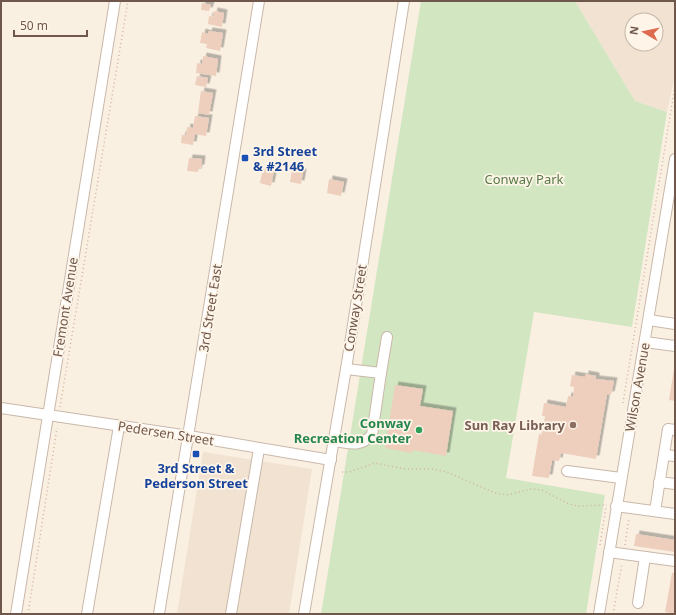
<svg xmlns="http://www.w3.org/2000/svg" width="676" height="615" font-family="'Noto Sans',sans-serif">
  <defs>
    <filter id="shadow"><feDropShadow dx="3.5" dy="-3.5" stdDeviation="0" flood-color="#0004"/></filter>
  </defs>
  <rect width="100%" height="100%" fill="#faf0e2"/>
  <g fill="#f1e2d1" fill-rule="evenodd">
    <path d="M575,1H675V75L667,112L635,101ZM632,20H656V44H632Z"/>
    <polygon points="203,452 312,469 289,614 177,614"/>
  </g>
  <polygon fill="#d2e6c2" points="421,1 575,1 635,101 667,112 632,327 534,312 506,478 605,495 586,614 321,614"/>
  <g fill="#eecebc" filter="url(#shadow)">
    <polygon points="202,3 211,5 209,11 201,10"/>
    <polygon points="214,11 224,13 222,27 208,24 209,16 213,17"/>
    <polygon points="209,31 223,33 220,51 206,48 207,44 200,43 202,32 208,34"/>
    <polygon points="203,56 218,59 216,76 196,73 197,63 202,64"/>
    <polygon points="197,76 208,78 206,87 195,85"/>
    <polygon points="201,91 213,93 209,115 198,113"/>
    <polygon points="195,116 209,118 206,136 195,134 193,145 181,143 182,135 186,135 187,127 193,128"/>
    <polygon points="189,158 202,159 201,168 199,168 198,172 187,171"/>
    <polygon points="263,169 274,171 271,186 260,183"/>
    <polygon points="292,170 303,172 301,184 290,182"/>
    <polygon points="329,179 344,182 341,196 327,193"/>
    <polygon points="674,369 675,369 675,401 669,400"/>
    <polygon points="585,374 596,376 596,379 614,381 611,395 607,394 596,459 561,453 559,461 552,460 549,478 532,476 539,434 542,435 545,416 542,416 544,403 566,407 568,396 573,397 574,387 570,386 572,375 585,377"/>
    <polygon points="395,385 423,389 420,406 453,411 446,456 413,450 412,453 385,448"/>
    <polygon points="636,534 675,540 675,552 634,546"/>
    <polygon points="672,573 675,573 675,614 665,612"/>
  </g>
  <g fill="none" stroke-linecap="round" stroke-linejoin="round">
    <g stroke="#cab8aa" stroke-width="12">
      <g id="minor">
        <polyline points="649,320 675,324"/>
        <polyline points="645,342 675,346"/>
        <polyline points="381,373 387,337"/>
        <polyline points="1,408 189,436 331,460"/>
        <path d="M334,441C350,443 359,448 372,435L381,373L346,369"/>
        <polyline points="664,455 675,456"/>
        <polyline points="567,471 621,478"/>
        <polyline points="659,482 675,484"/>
        <polyline points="616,506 675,514"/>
        <polyline points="655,511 668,429 675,430"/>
        <polyline points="609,552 675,561"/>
        <polyline points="638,603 645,557"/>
        <polyline points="16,614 115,1"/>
        <polyline points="87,614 119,426"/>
        <polyline points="159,614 259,1"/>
        <polyline points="231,614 259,449"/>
        <polyline points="304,614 346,369 404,1"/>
        <polyline points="599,614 675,159"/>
      </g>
    </g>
    <g stroke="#d2b29f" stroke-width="1.5" stroke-dasharray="1 3" stroke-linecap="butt">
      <polyline points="623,403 675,86"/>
      <polyline points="60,407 128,1"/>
      <polyline points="342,472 349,472 375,463 405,469 432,469 447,472 495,493 507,495 531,489 542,490 567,503 577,506 607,505"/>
      <polyline points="600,545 606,507"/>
      <polyline points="625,545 629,518"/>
      <polyline points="28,614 57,428"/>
      <polyline points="613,614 622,563"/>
    </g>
    <use href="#minor" stroke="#fff" stroke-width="10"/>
  </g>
  <g fill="#1a4fb4" stroke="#fef5e8" stroke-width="1.5">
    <rect x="241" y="154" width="8" height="8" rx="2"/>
    <rect x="192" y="450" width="8" height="8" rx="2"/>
  </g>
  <circle fill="#8d6e63" stroke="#fef5e8" stroke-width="1.5" cx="573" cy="425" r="4"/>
  <circle fill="#2e9e5b" stroke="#fef5e8" stroke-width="1.5" cx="419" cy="430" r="4"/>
  <g text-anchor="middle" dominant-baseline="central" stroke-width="3.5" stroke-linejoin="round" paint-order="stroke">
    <g font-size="13" font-weight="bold" fill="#164399" stroke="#fef5e8" text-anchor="start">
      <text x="253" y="151">3rd Street<tspan x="253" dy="15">&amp; #2146</tspan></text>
      <text x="196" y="468" text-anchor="middle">3rd Street &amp;<tspan x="196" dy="15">Pederson Street</tspan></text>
    </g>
    <g font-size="13" fill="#577a46" stroke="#fef5e8">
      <text x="524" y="179">Conway Park</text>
    </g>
    <g font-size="13" fill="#70574b" stroke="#fef5e8">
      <text transform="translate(65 307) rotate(-81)">Fremont Avenue</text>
      <text transform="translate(210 308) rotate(-81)">3rd Street East</text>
      <text transform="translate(355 308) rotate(-81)">Conway Street</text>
      <text transform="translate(637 387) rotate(-80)">Wilson Avenue</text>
      <text transform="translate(166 433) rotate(9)">Pedersen Street</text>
    </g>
    <g font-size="13" font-weight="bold" fill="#27864d" stroke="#fef5e8" text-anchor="end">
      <text x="411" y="423">Conway<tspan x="411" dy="15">Recreation Center</tspan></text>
    </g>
    <g font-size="13" font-weight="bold" fill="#785e54" stroke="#fef5e8" text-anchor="end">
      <text x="565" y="425">Sun Ray Library</text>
    </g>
  </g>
  <rect width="676" height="615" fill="none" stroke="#70574b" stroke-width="4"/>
  <g transform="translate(644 32) rotate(279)"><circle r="19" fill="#fef5e8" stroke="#c5b6a9"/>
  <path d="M0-3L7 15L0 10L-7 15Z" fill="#dd6b4f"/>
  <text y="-6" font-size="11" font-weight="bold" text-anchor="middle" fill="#70574b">N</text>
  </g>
  <path d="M14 30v6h73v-6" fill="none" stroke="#70574b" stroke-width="2"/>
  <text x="20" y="30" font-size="12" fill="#70574b" stroke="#fef5e8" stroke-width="3" paint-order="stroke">50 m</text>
</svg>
